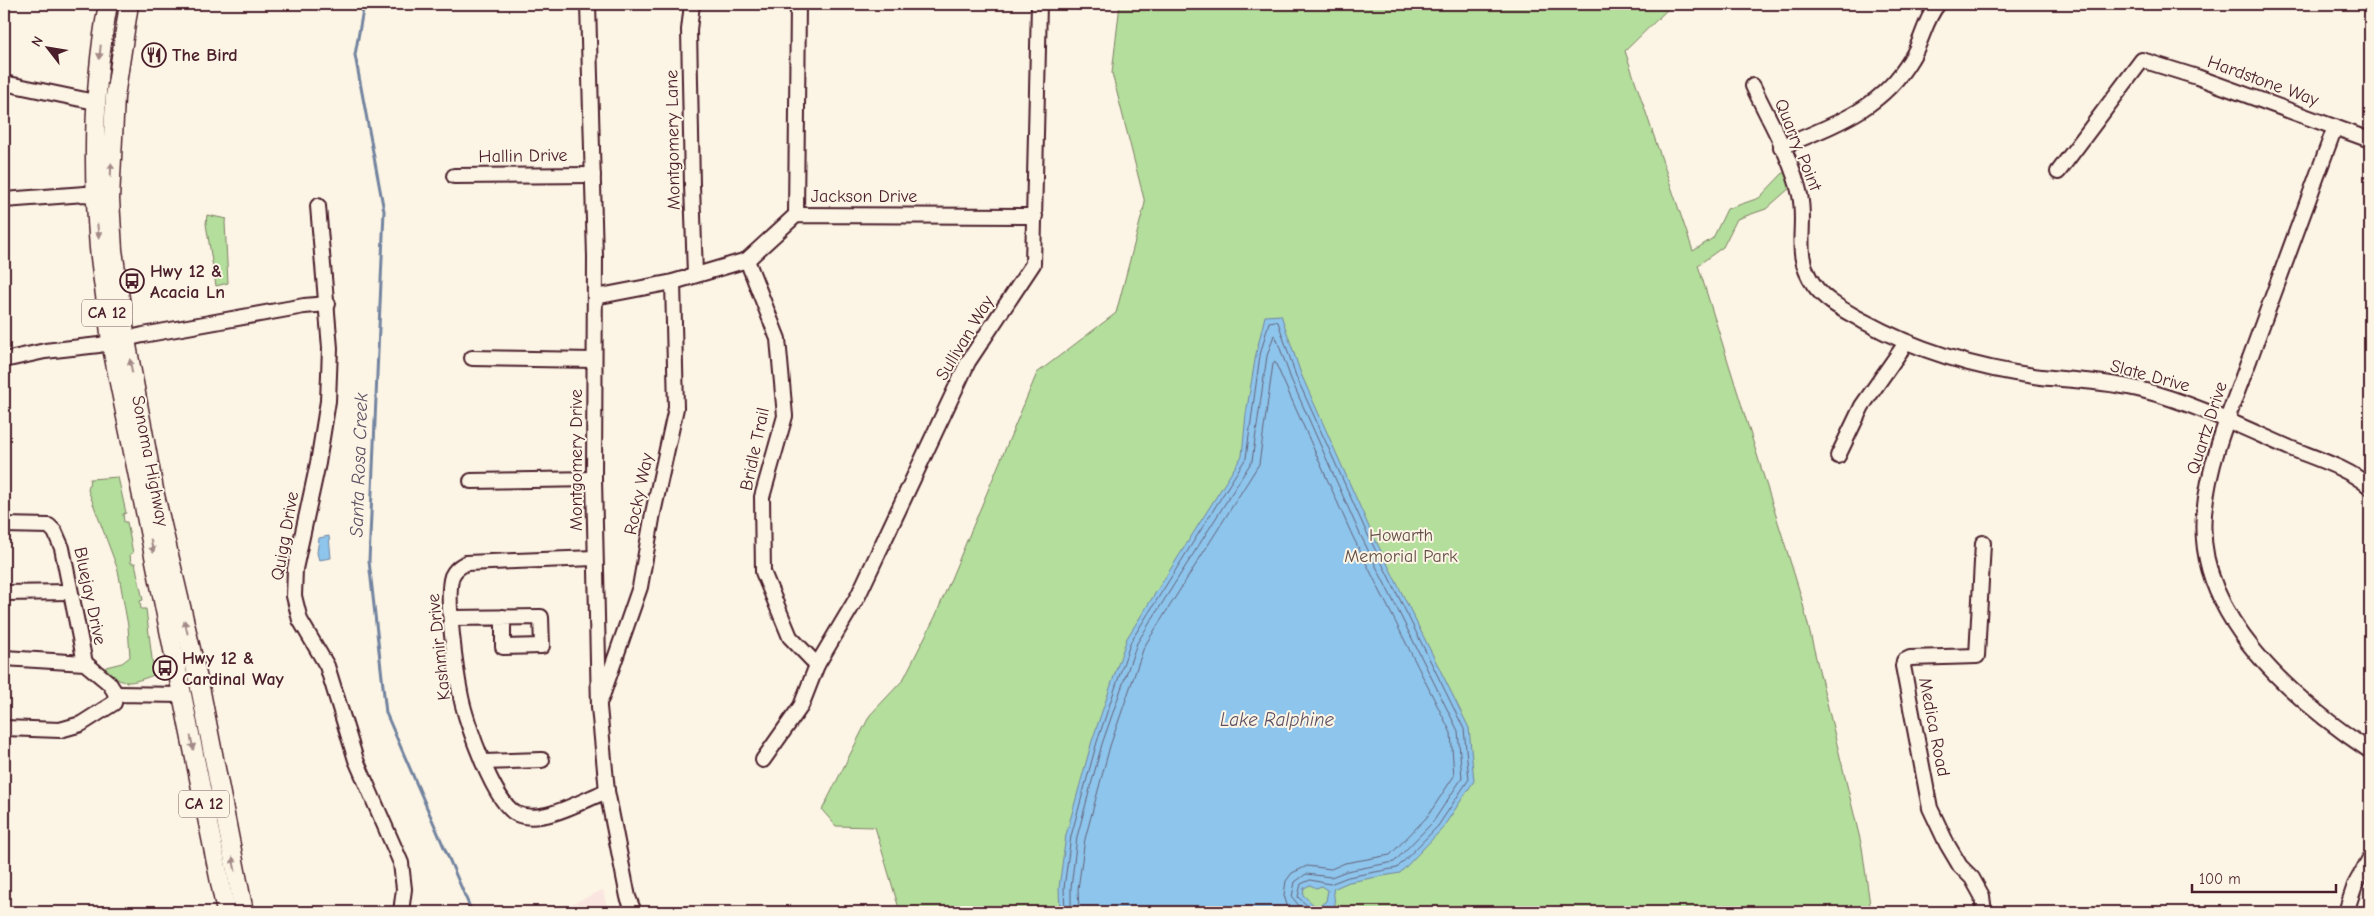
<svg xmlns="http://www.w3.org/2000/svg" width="2374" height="916" font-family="'Comic Neue',sans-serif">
  <rect width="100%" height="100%" fill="#fcf5e5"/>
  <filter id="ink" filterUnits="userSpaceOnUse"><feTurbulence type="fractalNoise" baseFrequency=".02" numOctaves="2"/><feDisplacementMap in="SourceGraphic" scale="10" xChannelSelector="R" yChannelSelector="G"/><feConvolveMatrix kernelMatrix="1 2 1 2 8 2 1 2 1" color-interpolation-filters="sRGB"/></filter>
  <g filter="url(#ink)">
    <polygon fill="#fbe5e0" points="603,890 608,912 553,912"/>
    <g fill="#b3de9c" stroke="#7e7e64">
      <polygon points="1120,4 1673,4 1625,51 1693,251 1713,238 1727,209 1759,198 1785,171 1791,187 1766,209 1737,219 1723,247 1698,265 1801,596 1862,847 1871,912 900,912 875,827 836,826 822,810 870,715 903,680 935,617 1037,373 1116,313 1145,203 1112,73"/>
      <polygon points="207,215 227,219 225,222 228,283 216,286 206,224"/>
      <path d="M118,477L126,513L123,514L124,522H127L133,553L130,554L131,563H135L143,600L140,601L141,609H146L154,675C131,683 125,687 105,671L106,667L122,663L130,657L128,626L118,570L88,490L90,479Z"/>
    </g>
    <g fill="#8dc5ec" stroke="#72839f" fill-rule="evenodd">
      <path d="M1281,315L1301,374L1369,527L1469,728L1474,781L1442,829L1400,873L1349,882L1333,889L1336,912H1060L1059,888L1066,835L1092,741L1127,638L1242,456L1246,414L1256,354L1265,316ZM1310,885L1316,888L1322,886L1328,890L1326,901L1317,908L1303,895L1304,888Z"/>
      <polygon points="329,536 331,558 319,560 317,553 319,538"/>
    </g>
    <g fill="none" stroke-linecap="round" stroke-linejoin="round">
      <g stroke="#656178" stroke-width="1">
        <polyline points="1065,912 1064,888 1071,836 1097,742 1131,641 1246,458 1260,355 1269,322 1275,321 1278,322 1296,376 1365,529 1464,729 1469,779 1438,826 1397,868 1348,877 1330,884 1310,880 1301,884 1298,897 1314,912"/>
        <polyline points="1071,912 1071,888 1077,837 1102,744 1137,643 1252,461 1267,356 1274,335 1276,337 1291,379 1359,532 1458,731 1462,778 1433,822 1394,862 1347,871 1331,877 1306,874 1295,882 1292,897 1304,912"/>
        <polyline points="1079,912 1078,889 1085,839 1110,746 1144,647 1259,464 1273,364 1275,362 1352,535 1451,733 1454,776 1427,817 1390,855 1345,863 1331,869 1307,866 1292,873 1286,881 1284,895 1287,905 1294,912"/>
      </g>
      <polyline stroke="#72839f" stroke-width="3" points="364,4 355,55 384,211 369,561 386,713 472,912"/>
      <g stroke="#4a1f2b" stroke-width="18">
        <g id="minor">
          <polyline points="588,4 595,257 594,479 599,707 607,791 628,897 634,912"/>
          <polyline points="692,4 689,30 692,185 695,275"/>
          <polyline points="4,83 95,102"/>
          <path d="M1753,86C1769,120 1792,159 1800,195C1807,228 1792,254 1814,285C1826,302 1846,311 1863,321C1918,351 1979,369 2041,377C2076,381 2106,381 2142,390C2193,403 2242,427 2290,448C2317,459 2348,468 2370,487"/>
          <path d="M2335,127C2306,204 2278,281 2250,358C2231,409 2209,460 2204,514C2195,616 2294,700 2370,751"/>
          <path d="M1781,147C1833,125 1881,110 1911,59C1922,42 1925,19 1938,4"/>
          <polyline points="2058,172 2142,60 2197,77 2370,140"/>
          <polyline points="454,176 593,175"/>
          <polyline points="4,200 85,194 96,196"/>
          <polyline points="318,206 330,348 328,401 318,463 295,569 294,596 300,620 327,666 356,760 401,863 404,889 401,912"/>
          <polyline points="796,215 798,4"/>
          <polyline points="747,260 778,339 785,416 762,497 763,572 790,637 817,665"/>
          <polyline points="595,297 673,282 747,260 796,215 1035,216"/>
          <polyline points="472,358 594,360"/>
          <polyline points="4,360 45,351 99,345 143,335 304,306 328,304"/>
          <polyline points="1838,456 1862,406 1906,343"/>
          <polyline points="471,481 594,479"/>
          <polyline points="4,525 49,526 55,532 62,548 85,663"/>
          <polyline points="1983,543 1977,656 1910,658 1904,661 1903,666 1930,808 1947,844 1960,866 1972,878 1982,896 1984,912"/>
          <path d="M595,558L466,563C460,566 455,569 452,576C445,596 456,673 461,697C466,722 494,804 517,814C543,825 583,800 607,791"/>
          <polyline points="4,593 70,592"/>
          <polyline points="451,618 541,617 542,646 503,647 503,617"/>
          <polyline points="4,658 85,663 109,683 116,694"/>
          <polyline points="601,699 640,587 653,513 676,408 673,282"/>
          <polyline points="4,728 60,730 81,724 114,703 116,694 182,695"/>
          <polyline points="763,760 801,706 817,665 858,596 968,362 1033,264 1039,4"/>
          <polyline points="483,762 542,760"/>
          <polyline points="2346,912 2355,885 2370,858"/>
        </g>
      </g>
      <g stroke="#4a1f2b" stroke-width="21">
        <g id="major">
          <path d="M108,4C93,85 92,165 99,248C102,279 108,311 111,343L226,912"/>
          <polyline points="129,4 115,97 110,199 113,250 126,340 155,495 201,692 244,912"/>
        </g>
      </g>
      <use href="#minor" stroke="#fcf5e5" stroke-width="14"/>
      <use href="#major" stroke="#fcf5e5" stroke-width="18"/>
    </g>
    <defs><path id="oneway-solid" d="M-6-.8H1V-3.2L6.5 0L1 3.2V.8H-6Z" transform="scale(1.25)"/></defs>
    <g fill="#a38a88">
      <use href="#oneway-solid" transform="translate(100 52) rotate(96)"/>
      <use href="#oneway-solid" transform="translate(111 170) rotate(-87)"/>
      <use href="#oneway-solid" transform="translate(98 231) rotate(85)"/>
      <use href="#oneway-solid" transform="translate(131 366) rotate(-100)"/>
      <use href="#oneway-solid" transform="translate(152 546) rotate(79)"/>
      <use href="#oneway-solid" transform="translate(186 627) rotate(-103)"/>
      <use href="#oneway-solid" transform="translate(192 743) rotate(79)"/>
      <use href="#oneway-solid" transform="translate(234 864) rotate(-101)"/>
    </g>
  </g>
  <defs>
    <g id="restaurant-ring" transform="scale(1.25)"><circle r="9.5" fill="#fcf5e5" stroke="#4a1f2b" stroke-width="1.5"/><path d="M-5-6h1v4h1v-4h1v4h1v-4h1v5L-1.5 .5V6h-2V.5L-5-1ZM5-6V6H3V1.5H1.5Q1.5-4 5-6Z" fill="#4a1f2b"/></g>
    <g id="bus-ring" transform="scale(1.25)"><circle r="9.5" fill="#fcf5e5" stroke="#4a1f2b" stroke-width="1.5"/><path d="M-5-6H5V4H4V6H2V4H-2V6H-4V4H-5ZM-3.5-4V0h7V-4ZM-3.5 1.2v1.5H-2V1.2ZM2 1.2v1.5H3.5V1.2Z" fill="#4a1f2b"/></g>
  </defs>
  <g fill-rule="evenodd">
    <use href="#restaurant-ring" x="154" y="55"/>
    <use href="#bus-ring" x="132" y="281"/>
    <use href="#bus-ring" x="165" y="668"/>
  </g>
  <g text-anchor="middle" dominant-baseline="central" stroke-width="4" stroke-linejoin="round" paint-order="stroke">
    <g fill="#fcf5e5" stroke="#7f5f63" stroke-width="1">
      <rect x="82" y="299.5" width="50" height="27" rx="4"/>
      <rect x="179" y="790.5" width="50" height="27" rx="4"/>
    </g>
    <g font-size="16" font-weight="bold" fill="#4a1f2b">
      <text x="107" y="313">CA 12</text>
      <text x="204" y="804">CA 12</text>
    </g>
    <g font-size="18" font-weight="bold" fill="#4a1f2b" stroke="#fcf5e5" text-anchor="start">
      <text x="172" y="55">The Bird</text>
      <text x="150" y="271">Hwy 12 &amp;<tspan x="150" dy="21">Acacia Ln</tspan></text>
      <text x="182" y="658">Hwy 12 &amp;<tspan x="182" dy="21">Cardinal Way</tspan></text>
    </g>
    <g font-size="18" fill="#4a1f2b" stroke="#fcf5e5">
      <text transform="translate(2263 81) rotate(20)">Hardstone Way</text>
      <text transform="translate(673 140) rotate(-91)">Montgomery Lane</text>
      <text transform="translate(1798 145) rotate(68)">Quarry Point</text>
      <text transform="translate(523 156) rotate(-1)">Hallin Drive</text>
      <text x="864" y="196">Jackson Drive</text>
      <text transform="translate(965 338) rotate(-59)">Sullivan Way</text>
      <text transform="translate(2150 376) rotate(15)">Slate Drive</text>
      <text transform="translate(2207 428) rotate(-72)">Quartz Drive</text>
      <text transform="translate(755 449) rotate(-78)">Bridle Trail</text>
      <text transform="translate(576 460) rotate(-90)">Montgomery Drive</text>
      <text transform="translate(150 461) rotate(79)">Sonoma Highway</text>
      <text transform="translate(639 494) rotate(-78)">Rocky Way</text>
      <text transform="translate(285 536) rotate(-80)">Quigg Drive</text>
      <text transform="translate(90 596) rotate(78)">Bluejay Drive</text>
      <text transform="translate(439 647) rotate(-96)">Kashmir Drive</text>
      <text transform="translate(1934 727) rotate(79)">Medica Road</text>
    </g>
    <g font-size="18" fill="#644f47" stroke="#fcf5e5">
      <text x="1401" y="535">Howarth<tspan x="1401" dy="21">Memorial Park</tspan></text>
    </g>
    <g font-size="19" font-style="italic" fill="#5e5165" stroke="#fcf5e5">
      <text transform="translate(359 465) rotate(-88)">Santa Rosa Creek</text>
      <text x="1277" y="720">Lake Ralphine</text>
    </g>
  </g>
  <rect width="2374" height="916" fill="none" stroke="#fcf5e5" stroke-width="20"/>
  <rect x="10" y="10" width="2354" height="896" fill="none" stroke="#4a1f2b" stroke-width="2" filter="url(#ink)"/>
  <g transform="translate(48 48) rotate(301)" stroke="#fcf5e5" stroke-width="4" paint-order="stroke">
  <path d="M0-4L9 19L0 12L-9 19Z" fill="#4a1f2b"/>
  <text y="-8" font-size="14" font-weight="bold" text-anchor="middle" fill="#4a1f2b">N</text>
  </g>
  <path d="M2192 884v8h144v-8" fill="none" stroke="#4a1f2b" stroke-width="2.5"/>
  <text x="2199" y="884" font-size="15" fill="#4a1f2b" stroke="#fcf5e5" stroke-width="4" paint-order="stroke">100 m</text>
</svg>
